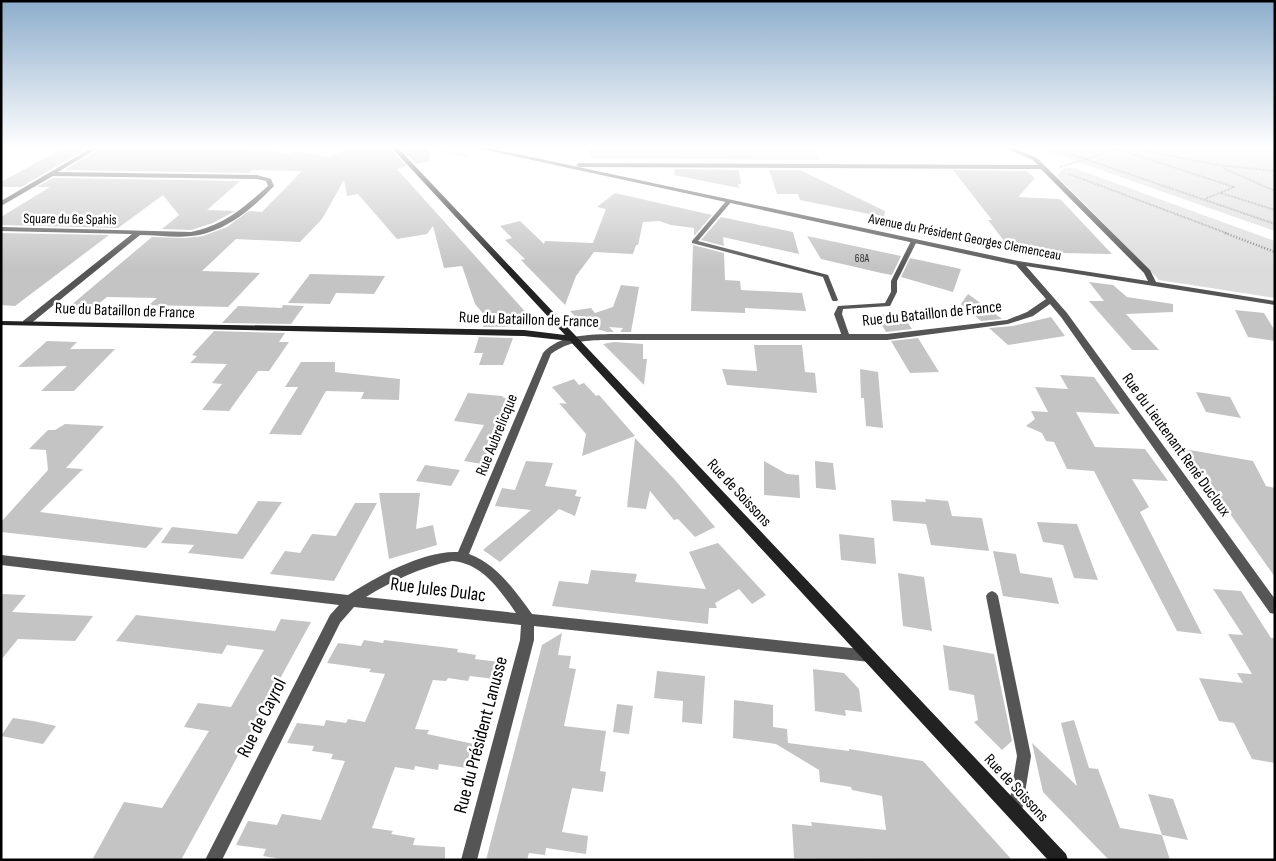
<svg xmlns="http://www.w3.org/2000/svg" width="1276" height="861" font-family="'Sofia Sans Condensed',sans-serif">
  <rect width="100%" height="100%" fill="#fff"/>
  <g fill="#dcdcdc">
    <polygon points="594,147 813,147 820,160 591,158 590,152"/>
    <polygon points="1035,147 1275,147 1275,231"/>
    <polygon points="1064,168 1074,168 1275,241 1275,298 1159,280 1057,176"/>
  </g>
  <g fill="#c4c4c4">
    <polygon points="65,147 89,147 21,187 1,187 1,182"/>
    <polygon points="102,147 224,147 221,149 270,150 288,154 295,151 329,157 343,151 343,147 389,147 406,166 397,169 538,326 483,327 486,317 475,304 462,266 444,268 433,226 427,234 397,239 358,194 347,196 344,180 322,219 300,242 236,239 202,271 260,273 228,307 149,305 157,298 107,297 96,306 70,306 152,237 185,238 203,236 227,227 249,211 262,212 302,171 252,170 249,173 65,170"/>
    <polygon points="400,147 429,147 430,161 416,164"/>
    <polygon points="675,169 739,170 741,184 738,184 739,188 674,175"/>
    <polygon points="769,170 800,170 885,211 884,217 800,200 798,194 777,194"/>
    <polygon points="953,170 1026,171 1035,178 1018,197 1060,199 1112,254 1060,253 1005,242 988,220 992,220"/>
    <polygon points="53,178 240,181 207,210 235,211 213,223 191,230 162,229 179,215 163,195 118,228 1,225 1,217 50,187 37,187"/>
    <polygon points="615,193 712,215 694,236 694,228 671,225 659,221 643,222 638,245 636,245 633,254 594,252 576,276 565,305 521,260 525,259 505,240 512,238 500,226 520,221 544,244 545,241 593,243 606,209 597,207"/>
    <polygon points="721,217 793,232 799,254 723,237 724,246 701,240"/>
    <polygon points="1,233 109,235 15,306 1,305"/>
    <polygon points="807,236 845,244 901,256 892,275 881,273 821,259"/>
    <polygon points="693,245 724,253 725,280 740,281 741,290 802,293 806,311 745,308 745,313 691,311"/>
    <polygon points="910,258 961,269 953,292 901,277"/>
    <polygon points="310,274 385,276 374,294 336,293 330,304 288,303"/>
    <polygon points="1089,282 1113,285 1127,297 1173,304 1173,312 1126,314 1159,350 1132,350 1089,301 1104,301"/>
    <polygon points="621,285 639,287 631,332 620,332 623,328 609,327 614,332 607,332 590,327 570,327 565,322 577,318 570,311 591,308 595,313 613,307"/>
    <polygon points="968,294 1002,319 981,321 961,304"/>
    <polygon points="283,305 304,306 291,324 222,323 238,306 282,308"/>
    <polygon points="1235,310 1264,313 1275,331 1275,341 1248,337"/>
    <polygon points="902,314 912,329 886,332 876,315"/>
    <polygon points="1051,317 1065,336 1008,345 989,328 1013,326"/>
    <polygon points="214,331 285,333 279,342 289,342 269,371 258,371 229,411 202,410 222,384 212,383 227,364 190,363 197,356 192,355"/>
    <polygon points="479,337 513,338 503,365 479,365 483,353 474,353"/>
    <polygon points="918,338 939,372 910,373 891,341"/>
    <polygon points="47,341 77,342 70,349 115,349 74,391 41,391 67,366 18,367"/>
    <polygon points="614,342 643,344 643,359 647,359 644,385 603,344"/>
    <polygon points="754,345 802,345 805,372 815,373 817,393 727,385 722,369 757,371"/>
    <polygon points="301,362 335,362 335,372 400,379 399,400 361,399 364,392 326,391 301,435 269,434 298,387 285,387"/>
    <polygon points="860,369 878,372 883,428 866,426 864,398 861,398"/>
    <polygon points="1060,375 1094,377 1120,414 1076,412 1095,447 1145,449 1168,481 1132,479 1149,507 1140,512 1202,634 1177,631 1094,471 1067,469 1054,442 1046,441 1042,433 1026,426 1035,419 1031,411 1048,412 1035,387 1068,389"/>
    <polygon points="574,379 579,385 584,383 596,396 599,395 635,436 582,456 586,434 559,403 567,404 552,387"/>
    <polygon points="1196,392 1230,397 1241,418 1206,412"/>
    <polygon points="468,393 502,396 504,398 512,399 482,464 464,461 484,425 454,421"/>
    <polygon points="65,424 104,426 66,468 83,469 40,512 163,528 146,548 1,532 1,522 48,470 46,450 29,449 48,430 55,430"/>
    <polygon points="635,438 675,480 715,527 695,537 678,519 674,520 650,491 646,509 627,507"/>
    <polygon points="1184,449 1253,461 1266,486 1275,488 1275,577"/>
    <polygon points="526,461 553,463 545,486 577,490 575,496 581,497 575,516 559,509 500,562 483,550 531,510 495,506 502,488 515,490"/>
    <polygon points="764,461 787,474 799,475 800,498 764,495"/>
    <polygon points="815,461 833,463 836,490 816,488"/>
    <polygon points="425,465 460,470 451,486 416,481"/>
    <polygon points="379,493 420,493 416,529 433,525 437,545 389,559"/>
    <polygon points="925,499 948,501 952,516 982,518 989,551 931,545 926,524 893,521 891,500 926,502"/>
    <polygon points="258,501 282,502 243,559 188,553 194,545 161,543 172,527 237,534"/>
    <polygon points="355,503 377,503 334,581 270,574 285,551 300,553 312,534 336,536"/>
    <polygon points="1037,522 1077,524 1098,580 1074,578 1063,545 1043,542"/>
    <polygon points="839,534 874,538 876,564 841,560"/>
    <polygon points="718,543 766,595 752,604 739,589 715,603 717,608 709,608 708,624 552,606 559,581 588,584 591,570 637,574 635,582 706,589 689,552"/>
    <polygon points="993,551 1016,554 1020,573 1052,578 1059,604 1003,596"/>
    <polygon points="898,573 924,577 932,631 903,626"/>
    <polygon points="1213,589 1241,591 1271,638 1275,638 1275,763 1252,759 1234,723 1219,721 1199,678 1243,683 1237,673 1252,674 1228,634 1243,635"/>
    <polygon points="1,594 26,595 12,612 93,616 75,641 18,639 1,660"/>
    <polygon points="136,615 275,631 281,619 311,622 181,860 92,860 124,802 162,808 209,731 184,727 198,703 231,707 264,650 227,645 222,654 116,641"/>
    <polygon points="562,633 558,655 571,656 569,668 576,669 564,726 606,731 600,771 606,772 603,792 572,788 562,832 588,836 586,854 546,848 545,855 529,853 527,860 486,860 542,645"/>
    <polygon points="364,640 383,643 384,640 458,649 457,652 476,655 475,659 499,662 494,679 470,676 468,681 448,678 446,681 433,680 415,729 429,730 427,734 474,744 467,768 439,764 438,770 415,766 414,770 395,767 372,828 393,831 391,834 415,838 413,845 445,847 445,860 287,860 263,856 266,849 236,845 248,821 277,825 282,814 321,820 345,761 331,759 333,754 312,751 314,746 287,743 297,723 324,726 326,720 346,723 348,719 365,722 385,674 369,672 371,669 327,663 338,643 361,646"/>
    <polygon points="943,645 994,654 1012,741 1002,750 974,722 978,720 974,695 949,690"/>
    <polygon points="813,669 844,673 859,689 862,712 845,710 846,716 815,711"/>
    <polygon points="657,671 705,676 702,724 682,722 683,701 654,698"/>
    <polygon points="734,700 773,705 773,727 787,729 788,743 849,751 849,749 923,761 1012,860 794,858 792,824 812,826 811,822 886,830 882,796 852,790 851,787 820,782 819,770 776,744 733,738"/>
    <polygon points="617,704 633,706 629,734 613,732"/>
    <polygon points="13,718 33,721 56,726 43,744 1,736"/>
    <polygon points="1074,720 1089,768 1098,769 1120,828 1162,835 1170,860 1109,860 1043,792 1032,743 1077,786 1061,723"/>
    <polygon points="1148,794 1173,799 1188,840 1162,835"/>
  </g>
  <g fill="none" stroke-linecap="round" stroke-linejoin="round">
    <g stroke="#777" stroke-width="2" stroke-dasharray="0.5 1" stroke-linecap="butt">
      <polyline points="1050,147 1275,224"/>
      <polyline points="1111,147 1234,187 1205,199"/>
      <polyline points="1126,147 1218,165 1275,171"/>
      <polyline points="442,151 468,156"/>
      <polyline points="589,152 600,147"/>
      <polyline points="1060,167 1124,147"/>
      <polyline points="1223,168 1275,191"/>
      <polyline points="1069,174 1229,234"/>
      <polyline points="1221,193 1275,210"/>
    </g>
    <polyline stroke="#777" stroke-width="2.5" stroke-dasharray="1 2" stroke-linecap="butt" points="1225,233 1275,252"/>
    <g fill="#555" fill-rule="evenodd">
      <polygon points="727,200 732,201 698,241 828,275 838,300 837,301 833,301 832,300 823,277 692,243 692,241"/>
      <polygon points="914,239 917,241 897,281 897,292 890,306 843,309 842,314 850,337 849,339 843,339 834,314 838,306 885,303 891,292 891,281 911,241"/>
      <polygon points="992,591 996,593 998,596 1031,756 1022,811 1020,816 1015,818 1010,816 1008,811 1017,756 986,596 988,593"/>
    </g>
    <g fill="#555" fill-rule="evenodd">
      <path d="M93,147H100L58,172L257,175L271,179L274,186C252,209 224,233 191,236C175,238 157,235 140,235L29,325H23V321L132,234L1,231V227L191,232C225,225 243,208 268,186L266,181L257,179L53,176L1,206V201Z"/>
      <path d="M472,147H484L1018,261L1148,281L1144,273L1041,169L579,167L576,165L579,163L1038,165L1033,160L1003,147H1011L1037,158L1150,270L1156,282L1275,301V305L1026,266L1067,313L1275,599V614L1270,613L1061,317L1050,304L1033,316L1008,324L887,340H609C588,340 568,341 551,354L469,554C497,564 515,591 532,614L870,650L875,652L877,656L875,660L870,662L534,626V640L477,860H461L520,640L521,625L354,607L340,623L222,860H205L330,615L339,605L1,565V555L348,595C376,577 424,550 458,552L543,353C559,335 586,335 609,334H887L1007,320L1027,312L1046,299L1016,265ZM452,561C482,563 500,590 516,613L366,597C392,581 421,567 452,561Z"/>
    </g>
    <polygon fill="#222" fill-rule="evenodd" points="391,147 397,147 1066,854 1068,860 1048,860 570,341 524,336 1,325 1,321 524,330 565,335"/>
  </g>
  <linearGradient id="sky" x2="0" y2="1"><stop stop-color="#8cadcc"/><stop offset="0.55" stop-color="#fff"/><stop offset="1" stop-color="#fff" stop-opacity="0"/></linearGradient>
  <rect width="1276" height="268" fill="url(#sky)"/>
  <g text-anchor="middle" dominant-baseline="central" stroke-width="5" stroke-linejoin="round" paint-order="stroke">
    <g font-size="11" fill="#313131">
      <text x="862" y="258">68A</text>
    </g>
    <g font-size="14" fill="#000" stroke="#fff">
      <text transform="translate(70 219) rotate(1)">Square du 6e Spahis</text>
      <text transform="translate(965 237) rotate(11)">Avenue du Président Georges Clemenceau</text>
    </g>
    <g font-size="16" fill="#000" stroke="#fff">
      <text transform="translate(125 311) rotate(2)">Rue du Bataillon de France</text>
      <text transform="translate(932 314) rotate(-6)">Rue du Bataillon de France</text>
      <text transform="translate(529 320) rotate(2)">Rue du Bataillon de France</text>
      <text transform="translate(497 435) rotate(-68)">Rue Aubrelicque</text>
      <text transform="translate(1176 445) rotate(54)">Rue du Lieutenant René Ducloux</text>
      <text transform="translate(739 493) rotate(47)">Rue de Soissons</text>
      <text transform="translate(1016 788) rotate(47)">Rue de Soissons</text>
    </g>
    <g font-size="19" fill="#000" stroke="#fff">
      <text transform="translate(438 590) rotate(7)">Rue Jules Dulac</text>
      <text transform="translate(262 718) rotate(-63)">Rue de Cayrol</text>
      <text transform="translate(481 735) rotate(-75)">Rue du Président Lanusse</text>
    </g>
  </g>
  <rect width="1276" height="861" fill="none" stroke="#000000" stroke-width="5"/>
</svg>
